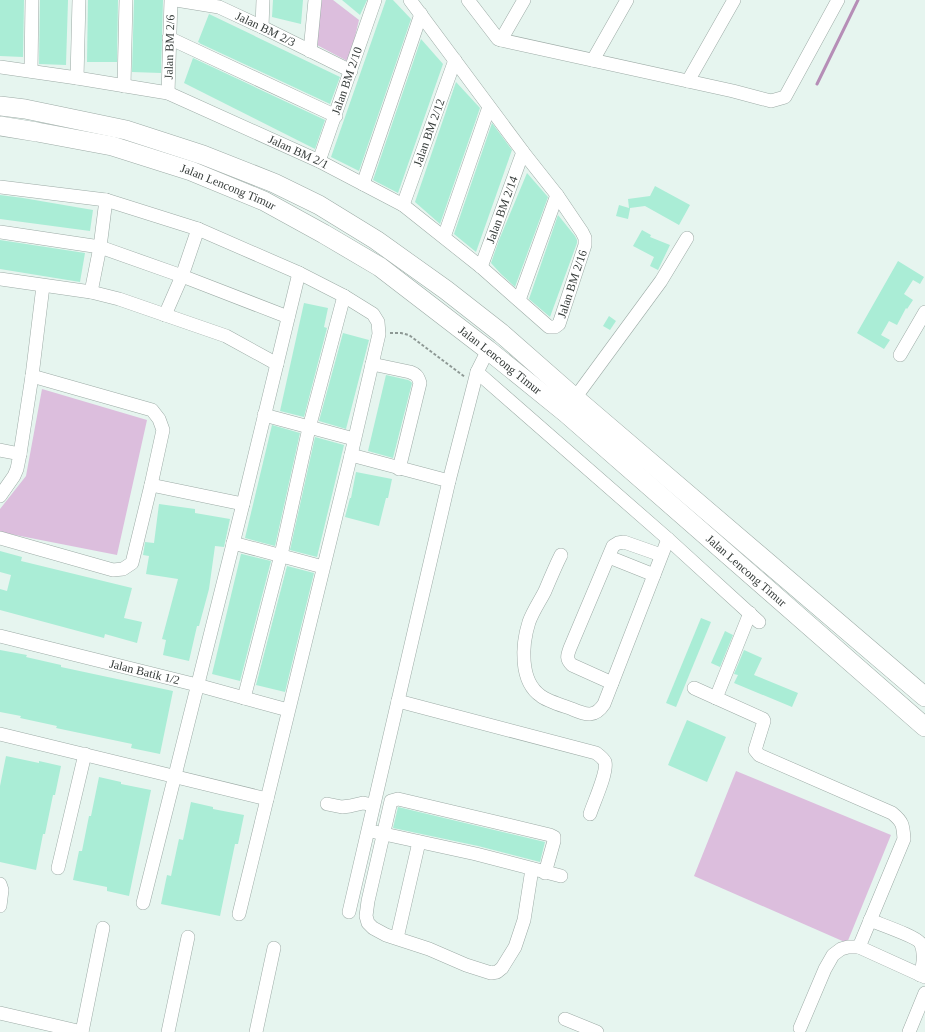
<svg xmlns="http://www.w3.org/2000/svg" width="925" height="1032" font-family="Georgia,serif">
  <rect width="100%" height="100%" fill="#e6f5ef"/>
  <g fill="#dcbedd">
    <polygon points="321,0 333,0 359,20 349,62 317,45"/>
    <polygon points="42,389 147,420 117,555 0,532 0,509 26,476"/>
    <polygon points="736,771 891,835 847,943 694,876"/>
  </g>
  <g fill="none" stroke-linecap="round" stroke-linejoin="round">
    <polyline stroke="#b68eb7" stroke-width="3" points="817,84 858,0"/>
  </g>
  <g fill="#aaedd6">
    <polygon points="0,0 24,0 23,57 0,56"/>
    <polygon points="40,0 68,0 66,65 39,64"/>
    <polygon points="88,0 118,0 117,62 87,62"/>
    <polygon points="134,0 163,0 161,73 132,72"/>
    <polygon points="273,0 303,0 301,24 272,17"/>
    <polygon points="342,0 367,0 360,15"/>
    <polygon points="386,0 393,0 411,19 359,171 331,157"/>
    <polygon points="209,14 340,77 330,104 199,43 200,43 198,42"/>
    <polygon points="421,39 443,64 398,193 373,180"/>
    <polygon points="193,58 325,120 315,149 184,83"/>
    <polygon points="456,82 480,108 440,224 415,202"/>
    <polygon points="492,123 512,150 476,252 454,234"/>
    <polygon points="527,173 548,197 515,287 501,274 491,263 499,240"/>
    <polygon points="655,186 690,205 679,225 645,206 630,208 630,209 628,219 616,216 619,205 629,208 628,199 650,196"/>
    <polygon points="0,195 23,198 93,210 90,231 0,219"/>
    <polygon points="558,215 575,236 577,240 577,243 550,317 529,299"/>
    <polygon points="642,230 651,235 650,237 670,245 658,270 650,266 654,257 633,246"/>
    <polygon points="0,240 85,253 80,282 0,269"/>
    <polygon points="898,261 924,277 920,284 913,280 904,294 913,300 907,309 906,308 897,325 889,321 881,335 890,340 884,349 857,333"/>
    <polygon points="304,303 328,308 324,327 327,328 304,417 280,411"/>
    <polygon points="609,316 616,321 610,330 603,326"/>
    <polygon points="343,333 369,340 346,429 319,421"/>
    <polygon points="386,375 408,380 410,381 412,383 393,458 368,451"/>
    <polygon points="272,425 300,433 275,546 245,538"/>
    <polygon points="315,437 344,445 317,557 290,550"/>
    <polygon points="356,472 392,479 388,498 386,498 379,526 345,517 350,498 351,498"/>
    <polygon points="159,504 195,509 195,513 230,519 224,547 215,546 209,589 199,626 197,626 189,661 163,655 166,640 162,639 178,579 146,574 149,556 143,555 144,549 145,542 154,543"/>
    <polygon points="0,551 22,557 21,561 132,588 124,618 142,622 137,643 105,634 104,638 0,610 0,589 7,591 11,575 0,572"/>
    <polygon points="241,554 242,554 271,561 240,681 212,674"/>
    <polygon points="287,566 314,573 285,692 256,685"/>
    <polygon points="701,618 711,622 676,707 666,703"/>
    <polygon points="725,631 733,635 720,667 711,663"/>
    <polygon points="0,650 27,655 26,657 61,665 61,667 173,691 160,754 131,748 132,744 56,728 57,726 20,718 21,716 0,712"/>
    <polygon points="744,650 762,658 754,675 798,693 792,707 734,683 738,675 734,674"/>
    <polygon points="687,720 726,737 707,782 668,765"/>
    <polygon points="6,756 39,763 39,761 61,766 55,795 53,795 45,834 43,834 36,870 0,862 0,786"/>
    <polygon points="99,777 121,782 121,784 151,790 129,896 107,891 107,887 73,880 79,851 82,851 89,816 91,816"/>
    <polygon points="191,802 213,807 213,809 244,815 238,844 235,844 220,916 161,904 167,875 171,876 179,839 183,840"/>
    <polygon points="398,807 545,842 540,862 478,846 393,828"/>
  </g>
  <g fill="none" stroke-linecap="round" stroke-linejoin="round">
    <g stroke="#9daba6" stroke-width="14">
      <g id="minor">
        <path id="s1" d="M176,0L219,7L262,27L351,71"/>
        <polyline points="468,0 498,39 501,40 524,0"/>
        <polyline points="262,27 263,0"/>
        <polyline points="169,38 336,116"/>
        <polyline points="501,40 733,91 771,101 785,97 838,0"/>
        <polyline points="310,51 315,0"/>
        <polyline points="593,60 627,0"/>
        <path id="s2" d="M0,67L77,78L168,93L319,161L403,205L481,267L549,327H555L559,324L585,245V238L582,232L557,195L523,152L410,0"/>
        <polyline points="31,71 32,0"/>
        <polyline points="77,78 79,0"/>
        <polyline points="688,81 734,0"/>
        <polyline points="124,86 126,0"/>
        <path id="s3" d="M168,93L171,0"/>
        <path id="s4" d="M319,161L375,0"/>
        <polyline points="363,184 421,14"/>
        <polyline points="0,187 106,200 198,229 299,273 344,296 373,314 378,322 379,334 351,455 239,914"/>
        <path id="s5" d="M403,205L455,60"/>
        <polyline points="0,232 100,247 182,276 288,317"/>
        <polyline points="444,237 489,107"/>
        <path id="s6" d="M481,267L523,152"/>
        <polyline points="0,279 91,292 119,299 226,336 277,364"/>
        <polyline points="91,292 100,247 106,200"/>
        <polyline points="519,300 557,195"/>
        <polyline points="165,315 182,276 198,229"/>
        <polyline points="900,355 925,312"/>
        <path d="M372,364L410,372C416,374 418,376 420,383L399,469"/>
        <polyline points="477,372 668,539 759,622"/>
        <polyline points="575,398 661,281 687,238"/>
        <polyline points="264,415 354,439"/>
        <polyline points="0,450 20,454"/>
        <polyline points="351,455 449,481"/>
        <polyline points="151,485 243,504"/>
        <polyline points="0,496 14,476 17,469 20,454 32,376 43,286"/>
        <polyline points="0,538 113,570 123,569 132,563 151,485 163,430 159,419 152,410 32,376"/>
        <polyline points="233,543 323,567"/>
        <path d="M561,555C555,567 550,579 545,591C540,601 533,611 529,622C522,644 519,681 541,696C547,701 564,706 572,709C586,715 595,718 604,704L668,539"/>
        <polyline points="609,557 654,575"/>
        <path id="s7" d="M0,636L197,685L288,710"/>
        <path d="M612,683L572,665C566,659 567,656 570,648L613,546L618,543L624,542L661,555"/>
        <path d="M694,688L763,719L764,721L755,750L759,755L892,813C903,822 903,825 904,839L859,947L925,977"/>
        <polyline points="244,698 281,555 309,428 344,296"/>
        <polyline points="716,698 750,613"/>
        <path d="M398,701L596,753C600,756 603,758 605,762C608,772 593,804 590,814"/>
        <polyline points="0,734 267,799"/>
        <polyline points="327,804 342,807 350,806 363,803 373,805"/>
        <polyline points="375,832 476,854 561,876"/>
        <polyline points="58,868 85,754"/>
        <polyline points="532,869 524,920 515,947 502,968 497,972 491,973 466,965 429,949 386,935 373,928 368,923 366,916 368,901 391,801 398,799 550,835 554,837 554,841 545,873"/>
        <polyline points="0,884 2,890 0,906"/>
        <polyline points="143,903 243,504 299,273"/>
        <polyline points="349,912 449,481 474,384 477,372 488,350"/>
        <path d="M870,920C879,924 918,937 921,944C925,954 923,966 920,975"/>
        <polyline points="397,938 419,842"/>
        <polyline points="0,1013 82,1032"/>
        <polyline points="565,1019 597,1032"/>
        <polyline points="800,1028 825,969 833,955 841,949 848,947 859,947"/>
        <polyline points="82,1032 103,928"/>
        <polyline points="168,1032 188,937"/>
        <polyline points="256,1032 274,948"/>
        <polyline points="909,1032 925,993"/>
      </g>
    </g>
    <g stroke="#9daba6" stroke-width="20">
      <g id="highway">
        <polyline points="0,106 25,109 54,115 126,130 203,155 274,183 319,205 376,240 446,290 501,333 575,398 925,697"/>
        <path id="s8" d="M0,126L37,132L112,146L191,171L264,201L324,234L380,267L488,350L566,413L925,727"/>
      </g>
    </g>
    <polyline stroke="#8d9894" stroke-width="2" stroke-dasharray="3 2" stroke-linecap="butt" points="390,333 401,333 409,335 465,377"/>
    <use href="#minor" stroke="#fff" stroke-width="13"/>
    <use href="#highway" stroke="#fff" stroke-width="19"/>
  </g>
  <g text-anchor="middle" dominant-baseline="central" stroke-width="3" stroke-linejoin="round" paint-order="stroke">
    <g font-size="12" fill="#353b39" stroke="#fcfffe">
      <text stroke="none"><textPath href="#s1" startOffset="95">Jalan BM 2/3</textPath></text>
      <text stroke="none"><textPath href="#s3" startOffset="46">Jalan BM 2/6</textPath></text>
      <text stroke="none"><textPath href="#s4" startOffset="85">Jalan BM 2/10</textPath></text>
      <text stroke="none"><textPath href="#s5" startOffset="77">Jalan BM 2/12</textPath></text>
      <text stroke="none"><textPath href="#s2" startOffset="313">Jalan BM 2/1</textPath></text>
      <text stroke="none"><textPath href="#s8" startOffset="237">Jalan Lencong Timur</textPath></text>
      <text stroke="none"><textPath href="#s6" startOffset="61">Jalan BM 2/14</textPath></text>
      <text stroke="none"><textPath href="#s2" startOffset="674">Jalan BM 2/16</textPath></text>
      <text stroke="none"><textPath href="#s8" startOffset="561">Jalan Lencong Timur</textPath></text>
      <text stroke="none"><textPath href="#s8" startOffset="885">Jalan Lencong Timur</textPath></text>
      <text stroke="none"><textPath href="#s7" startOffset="149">Jalan Batik 1/2</textPath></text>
    </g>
  </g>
</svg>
